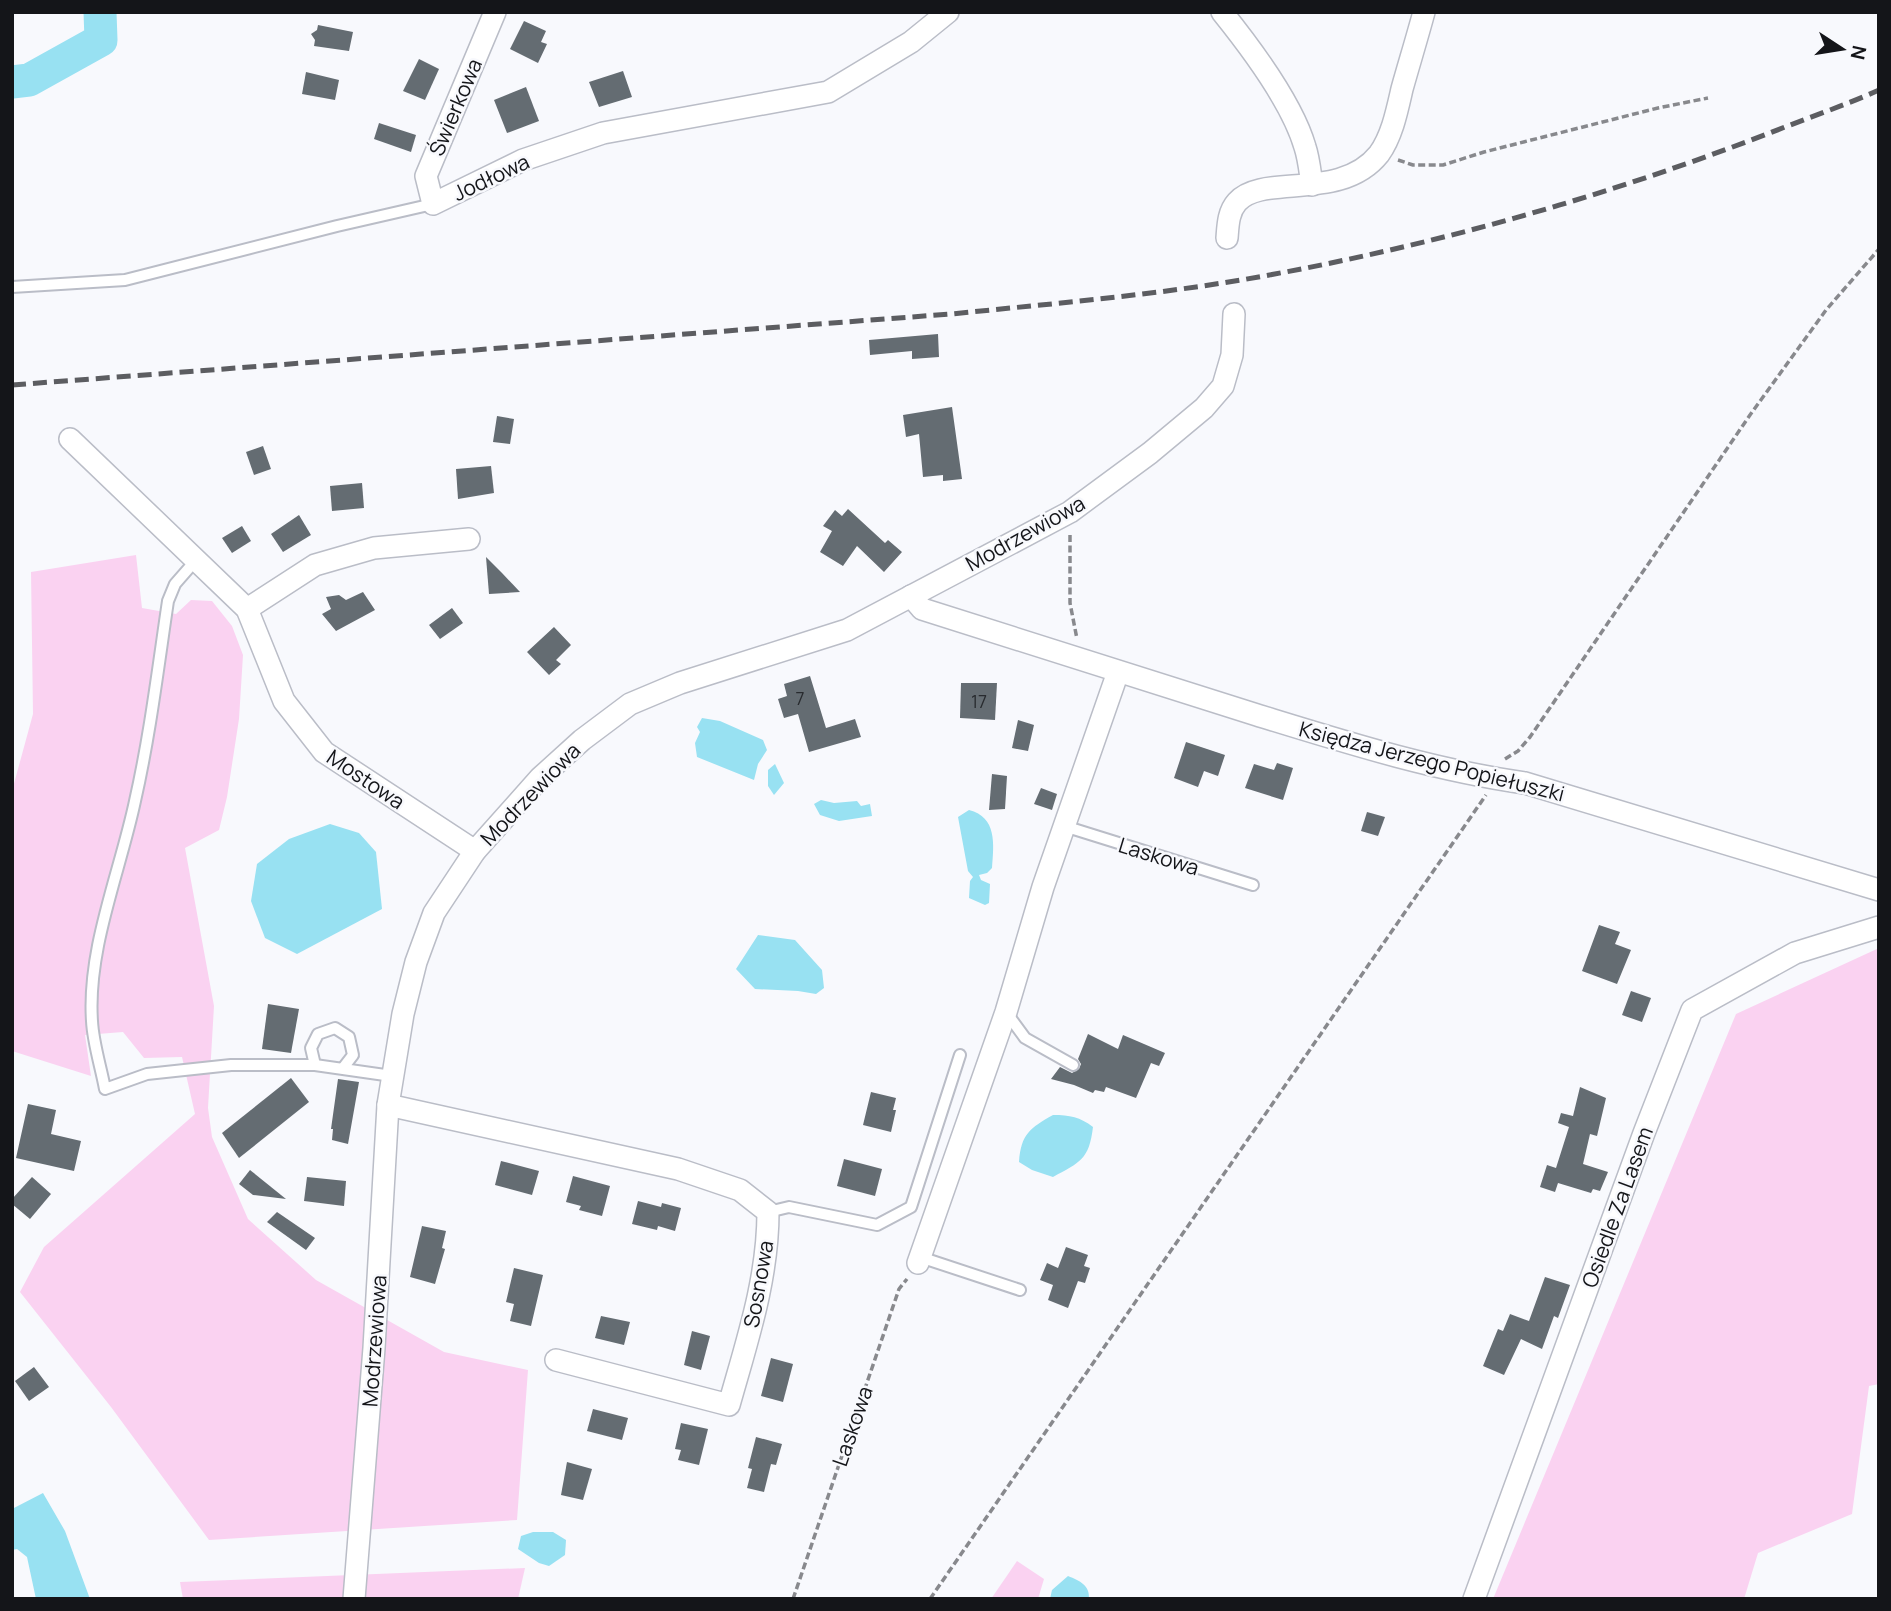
<svg xmlns="http://www.w3.org/2000/svg" width="1891" height="1611" font-family="Manrope,sans-serif">
  <rect width="100%" height="100%" fill="#f8f9fd"/>
  <g fill="#fad2f1">
    <polygon points="136,555 142,608 176,614 191,600 212,601 232,626 243,655 239,719 227,797 219,830 185,848 214,1006 208,1108 212,1137 248,1219 316,1280 444,1352 528,1370 517,1520 209,1540 111,1407 20,1292 44,1247 195,1114 182,1057 144,1058 123,1032 85,1035 91,1076 12,1051 12,791 33,714 31,572"/>
    <polygon points="1879,948 1879,1384 1869,1386 1852,1514 1758,1553 1744,1599 1493,1599 1736,1014"/>
    <polygon points="1017,1561 1044,1579 1038,1599 991,1599"/>
    <polygon points="525,1568 518,1599 183,1599 180,1582"/>
  </g>
  <g fill="#98e1f2">
    <polygon points="702,718 720,721 763,740 767,750 758,764 754,780 697,757 695,743 700,732 697,727"/>
    <polygon points="775,764 784,783 774,795 768,786 768,770"/>
    <polygon points="821,800 834,803 857,801 861,806 870,804 872,816 839,821 820,815 814,804"/>
    <path d="M969,810C997,817 994,844 992,868L987,873L979,875L981,880L990,884L989,903L985,905L969,898L970,881L973,877L968,871L958,817Z"/>
    <polygon points="330,824 359,833 376,852 382,909 297,954 265,938 251,901 257,864 289,839"/>
    <polygon points="758,935 795,940 822,970 824,988 816,994 798,991 755,989 736,969"/>
    <path d="M1053,1115C1070,1115 1080,1117 1093,1127C1089,1160 1080,1162 1053,1177L1032,1170L1019,1162C1021,1134 1030,1128 1053,1115Z"/>
    <polygon points="43,1493 65,1531 90,1599 36,1599 27,1557 17,1549 12,1550 12,1509"/>
    <polygon points="533,1532 553,1532 566,1540 565,1555 549,1566 539,1563 518,1549 521,1536"/>
    <path d="M1068,1576C1080,1581 1090,1585 1089,1599H1050L1052,1590Z"/>
  </g>
  <g fill="none" stroke-linecap="round" stroke-linejoin="round">
    <polyline stroke="#98e1f2" stroke-width="33" points="12,82 29,80 101,40 100,12"/>
  </g>
  <g fill="#646c72">
    <polygon points="524,21 546,31 541,42 547,44 538,63 510,49"/>
    <polygon points="318,25 353,32 349,51 314,46 315,40 311,34 317,30"/>
    <polygon points="419,59 439,69 425,100 403,91"/>
    <polygon points="623,71 632,97 599,107 589,82"/>
    <polygon points="306,72 339,80 335,100 302,94"/>
    <polygon points="526,87 539,121 507,133 494,100"/>
    <polygon points="379,123 416,135 411,152 374,139"/>
    <polygon points="938,334 939,357 912,359 912,351 870,355 869,340"/>
    <polygon points="952,407 962,479 943,481 943,475 923,477 919,434 906,437 903,415"/>
    <polygon points="497,416 514,419 510,444 493,442"/>
    <polygon points="263,446 271,469 254,475 246,452"/>
    <polygon points="491,466 494,493 458,499 456,469"/>
    <polygon points="362,483 364,508 332,511 330,486"/>
    <polygon points="848,509 885,543 888,540 902,552 884,572 857,546 843,566 820,552 832,531 823,526 835,510 842,516"/>
    <polygon points="299,515 311,535 283,552 271,534"/>
    <polygon points="242,526 251,541 232,553 222,538"/>
    <polygon points="486,557 502,573 520,592 489,594"/>
    <polygon points="363,592 375,610 336,631 322,614 331,609 326,597 339,595 346,600"/>
    <polygon points="452,608 463,623 440,639 429,625"/>
    <polygon points="554,627 571,645 556,660 561,664 549,675 527,652"/>
    <polygon points="810,676 826,728 855,719 861,737 809,752 798,714 784,718 778,699 787,696 784,684"/>
    <polygon points="961,683 997,683 995,720 960,718"/>
    <polygon points="1018,720 1034,725 1028,751 1012,748"/>
    <polygon points="1186,742 1225,755 1218,776 1204,771 1198,787 1174,778"/>
    <polygon points="1277,763 1293,768 1283,800 1245,788 1254,764 1274,770"/>
    <polygon points="992,774 1007,776 1005,809 989,810"/>
    <polygon points="1041,788 1057,794 1052,810 1034,804"/>
    <polygon points="1367,812 1385,817 1378,836 1361,831"/>
    <polygon points="1599,925 1620,932 1615,944 1631,950 1617,984 1582,971"/>
    <polygon points="1631,991 1651,998 1642,1022 1622,1015"/>
    <polygon points="268,1004 299,1009 291,1053 262,1049"/>
    <polygon points="1088,1034 1118,1049 1123,1035 1165,1053 1159,1066 1151,1063 1136,1098 1106,1087 1104,1092 1095,1090 1093,1093 1074,1085 1051,1079 1060,1067 1072,1073 1079,1069 1081,1064 1078,1059"/>
    <polygon points="291,1078 309,1102 239,1158 222,1133"/>
    <polygon points="338,1079 359,1082 348,1144 332,1140 333,1129 331,1129"/>
    <polygon points="1580,1087 1606,1098 1597,1136 1590,1134 1583,1164 1608,1172 1600,1191 1593,1189 1591,1193 1558,1183 1555,1192 1540,1187 1547,1165 1556,1168 1569,1127 1558,1123 1561,1113 1573,1116"/>
    <polygon points="871,1092 896,1098 893,1110 896,1110 891,1132 863,1125"/>
    <polygon points="28,1104 56,1110 51,1134 81,1141 74,1171 16,1158"/>
    <polygon points="844,1159 882,1169 875,1196 837,1186"/>
    <polygon points="501,1161 539,1171 532,1195 495,1185"/>
    <polygon points="250,1170 286,1199 253,1195 239,1184"/>
    <polygon points="573,1176 610,1186 602,1216 579,1210 581,1206 566,1202"/>
    <polygon points="32,1177 51,1194 30,1219 12,1204 12,1199"/>
    <polygon points="307,1177 346,1181 344,1206 304,1201"/>
    <polygon points="638,1201 661,1207 662,1203 681,1208 675,1231 658,1226 657,1230 632,1224"/>
    <polygon points="277,1212 315,1238 306,1250 267,1222"/>
    <polygon points="422,1226 446,1231 442,1248 445,1249 435,1284 410,1277"/>
    <polygon points="1066,1247 1088,1255 1084,1266 1090,1268 1085,1283 1078,1281 1068,1308 1048,1300 1053,1285 1040,1280 1047,1263 1058,1268"/>
    <polygon points="514,1268 543,1275 531,1326 510,1321 514,1304 506,1302"/>
    <polygon points="1545,1277 1570,1285 1558,1318 1554,1316 1542,1349 1521,1339 1504,1375 1483,1366 1498,1329 1503,1331 1510,1314 1529,1321"/>
    <polygon points="601,1316 630,1322 624,1345 595,1338"/>
    <polygon points="692,1331 710,1336 701,1370 684,1365"/>
    <polygon points="771,1358 793,1364 783,1402 761,1396"/>
    <polygon points="34,1367 49,1387 29,1401 15,1381"/>
    <polygon points="593,1409 628,1418 622,1440 587,1431"/>
    <polygon points="681,1423 708,1429 699,1465 678,1460 681,1450 675,1449"/>
    <polygon points="756,1437 782,1444 776,1465 771,1464 764,1492 747,1488 752,1469 748,1468"/>
    <polygon points="567,1462 592,1469 583,1500 561,1495"/>
  </g>
  <g fill="none" stroke-linecap="round" stroke-linejoin="round">
    <g stroke="#babdc7" stroke-width="14">
      <g id="lane">
        <polyline points="12,287 125,280 337,226 433,204"/>
        <path d="M196,560L175,584L168,601C158,668 150,735 135,801C120,872 87,949 92,1021C93,1043 101,1067 105,1089L147,1074L231,1065H315L392,1076"/>
        <polyline points="1064,826 1253,885"/>
        <polyline points="1006,1012 1025,1038 1073,1065"/>
        <polyline points="315,1065 311,1048 318,1034 335,1028 349,1037 353,1055 343,1068"/>
        <polyline points="768,1212 789,1207 877,1225 911,1207 960,1055"/>
        <polyline points="920,1257 1020,1290"/>
      </g>
    </g>
    <g stroke="#babdc7" stroke-width="24">
      <g id="street">
        <polyline points="495,12 426,176 433,204 523,160 603,133 828,92 911,42 948,12"/>
        <path d="M1222,12C1251,48 1292,102 1305,147C1309,159 1310,172 1312,185"/>
        <path d="M1227,238C1228,226 1228,212 1237,202C1262,173 1341,202 1379,154C1392,136 1397,111 1402,89C1409,64 1417,38 1424,12"/>
        <polyline points="70,439 247,609 284,701 324,752 475,851"/>
        <path d="M911,596L922,609C1033,645 1145,680 1257,715C1345,742 1433,770 1525,783L1879,890"/>
        <polyline points="247,609 315,565 374,548 469,539"/>
        <path d="M388,1105L678,1169L740,1190L768,1212C768,1279 747,1341 729,1405L556,1360"/>
        <polyline points="918,1263 1006,1012 1043,887 1118,672"/>
        <polyline points="354,1599 374,1348 388,1105 403,1014 416,962 434,913 475,851 540,778 582,740 630,704 680,683 847,630 1070,512 1150,453 1204,408 1223,386 1232,355 1234,314"/>
        <polyline points="1474,1599 1644,1133 1692,1010 1795,953 1879,927"/>
      </g>
    </g>
    <g stroke="#88898d" stroke-width="3.5" stroke-dasharray="7 3.5" stroke-linecap="butt">
      <polyline points="1398,160 1413,165 1443,165 1484,152 1658,108 1708,98"/>
      <polyline points="1070,535 1070,603 1077,639"/>
      <polyline points="1505,759 1518,751 1530,737 1750,415 1826,310 1879,249"/>
      <polyline points="793,1599 899,1289 907,1279"/>
      <polyline points="930,1599 1486,795"/>
    </g>
    <use href="#lane" stroke="#fff" stroke-width="10"/>
    <use href="#street" stroke="#fff" stroke-width="21"/>
    <path stroke="#5c5d61" stroke-width="5" stroke-dasharray="14 7" stroke-linecap="butt" d="M12,385L951,314C1048,304 1145,296 1241,280C1428,248 1609,196 1785,127C1816,115 1848,104 1879,90"/>
  </g>
  <g text-anchor="middle" dominant-baseline="central" stroke-width="5" stroke-linejoin="round" paint-order="stroke">
    <g font-size="18" fill="#282b2f">
      <text x="800" y="698">7</text>
      <text x="979" y="701">17</text>
    </g>
    <g font-size="21" fill="#141519" stroke="#f8f9fd">
      <text transform="translate(455 107) rotate(-67)">Świerkowa</text>
      <text transform="translate(491 177) rotate(-25)">Jodłowa</text>
      <text transform="translate(1025 533) rotate(-29)">Modrzewiowa</text>
      <text transform="translate(1432 761) rotate(14)">Księdza Jerzego Popiełuszki</text>
      <text transform="translate(366 779) rotate(34)">Mostowa</text>
      <text transform="translate(530 794) rotate(-46)">Modrzewiowa</text>
      <text transform="translate(1159 856) rotate(17)">Laskowa</text>
      <text transform="translate(1617 1207) rotate(-70)">Osiedle Za Lasem</text>
      <text transform="translate(758 1284) rotate(-80)">Sosnowa</text>
      <text transform="translate(374 1341) rotate(-86)">Modrzewiowa</text>
      <text transform="translate(852 1426) rotate(-71)">Laskowa</text>
    </g>
  </g>
  <rect width="1891" height="1611" fill="none" stroke="#141519" stroke-width="28"/>
  <g transform="translate(1842 49) rotate(102)" stroke="#f8f9fd" stroke-width="5" paint-order="stroke">
  <path d="M0-5L12 26L0 18L-12 26Z" fill="#141519"/>
  <text y="-10" font-size="19" font-weight="bold" text-anchor="middle" fill="#141519">N</text>
  </g>
</svg>
